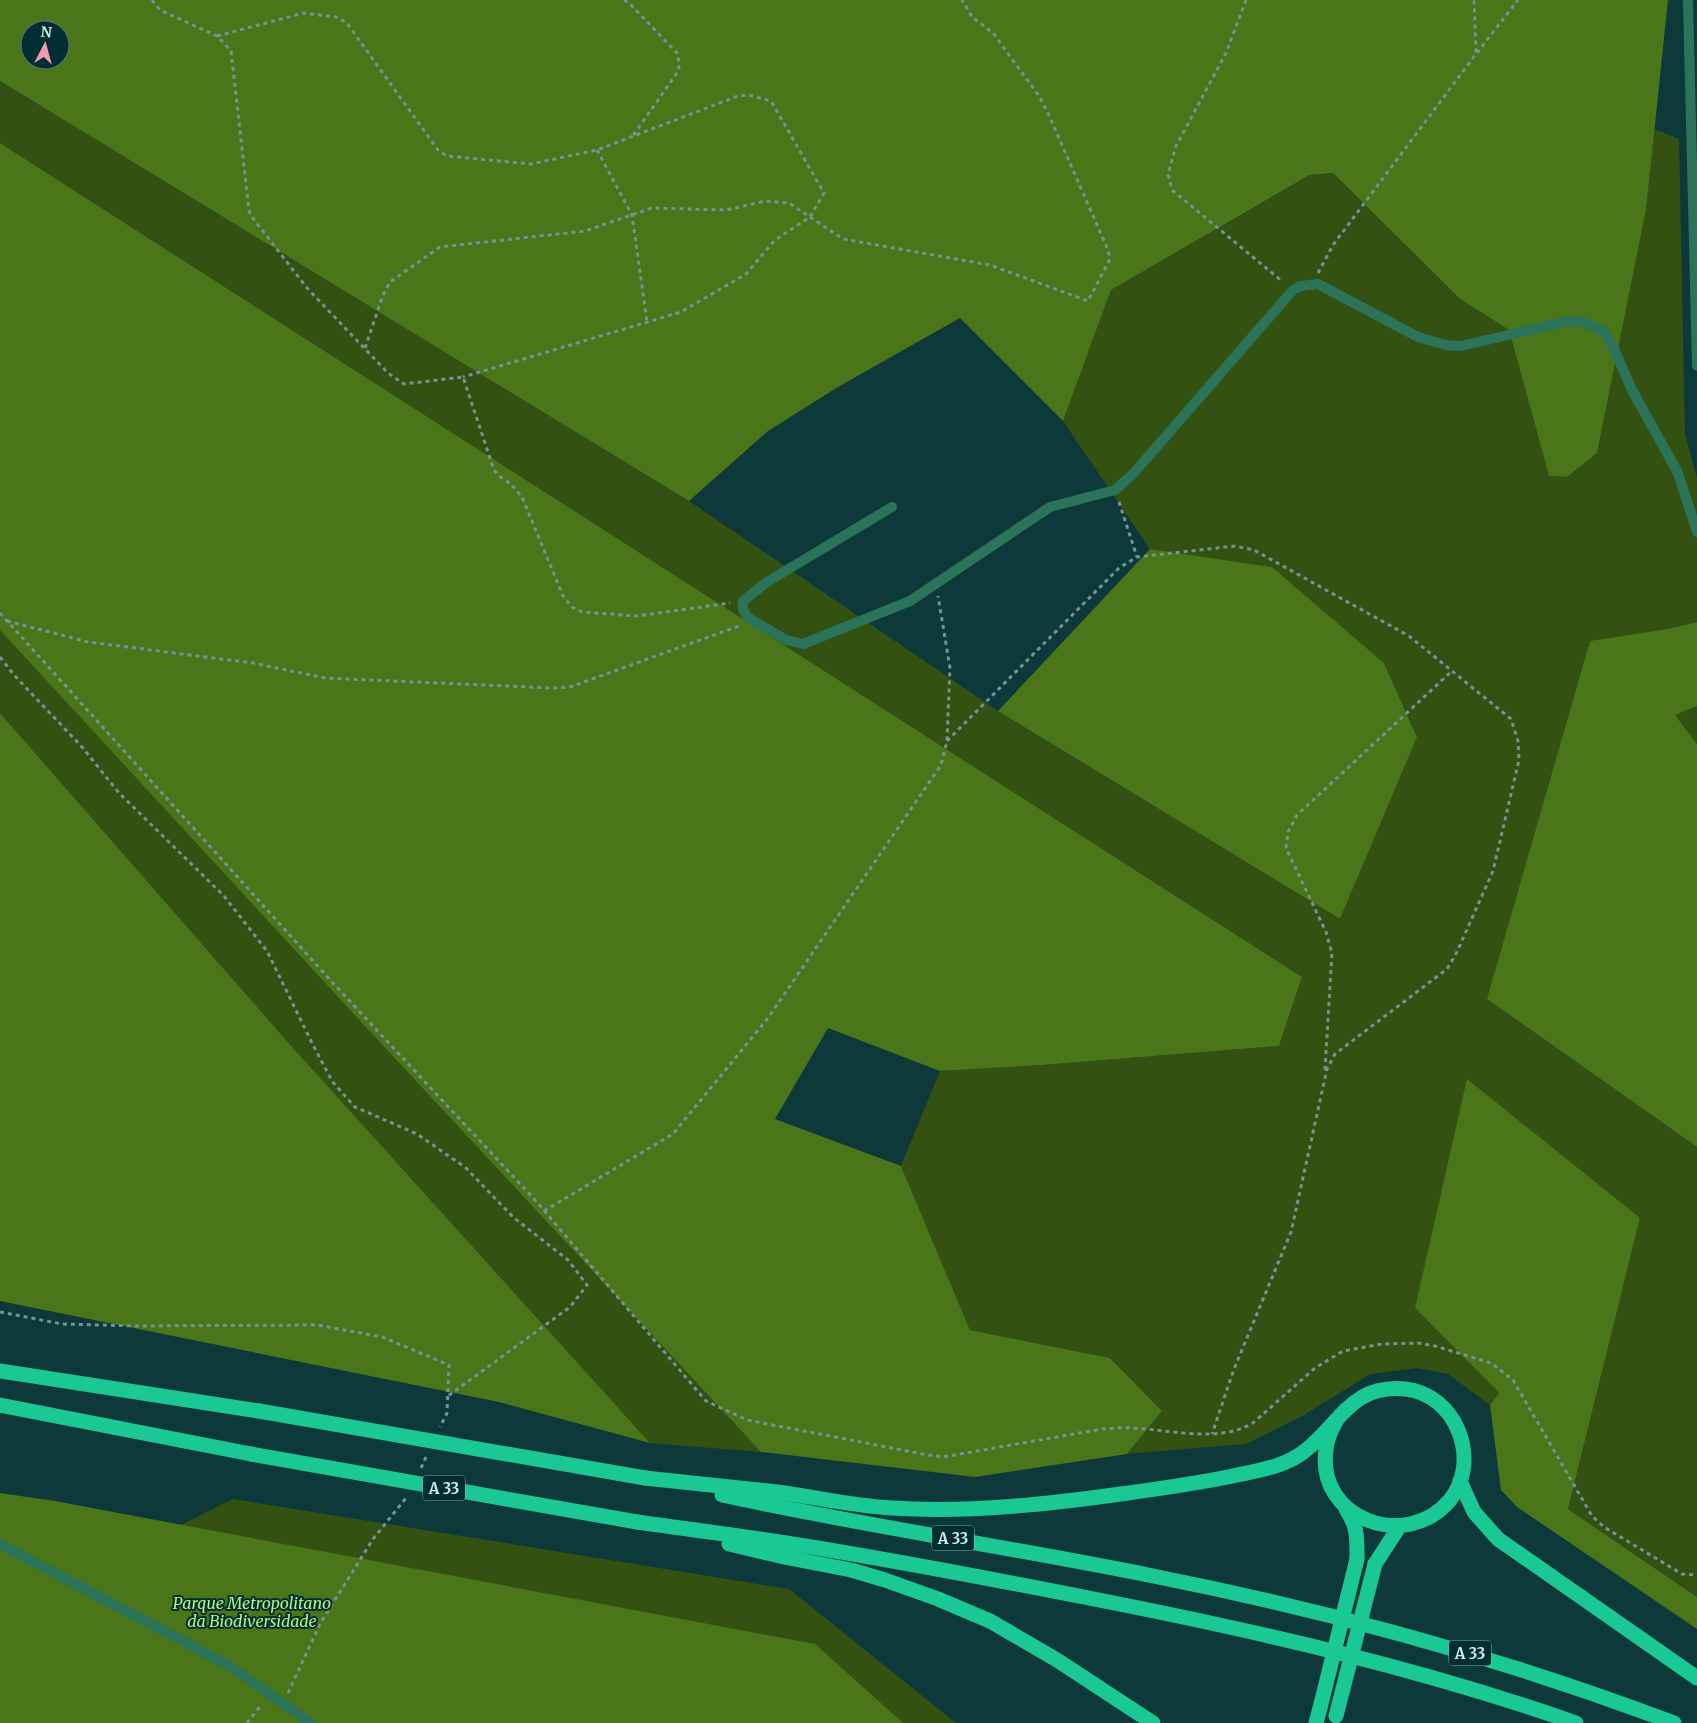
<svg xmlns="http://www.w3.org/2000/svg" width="1697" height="1723" font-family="Merriweather,serif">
  <rect width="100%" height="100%" fill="#0e393a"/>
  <g fill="#335211">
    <polygon points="0,81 689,501 998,711 1340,919 1417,736 1384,663 1272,567 1150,549 1063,421 1111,290 1311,175 1333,173 1460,299 1509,330 1549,476 1567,477 1597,453 1646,210 1654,129 1679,139 1685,434 1697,478 1697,622 1668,629 1487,999 1697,1147 1697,1597 1568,1509 1640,1218 1415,1308 1499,1393 1490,1405 1448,1374 1417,1368 1370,1374 1304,1415 1246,1444 1127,1454 1162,1411 1110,1358 970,1330 901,1166 940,1071 1042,1065 1279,1046 1302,977 0,143"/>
    <polygon points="0,624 387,1050 761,1452 650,1443 286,1040 0,713"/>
    <polygon points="1697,706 1697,744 1674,715"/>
    <polygon points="233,1499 789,1589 956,1723 0,1723 0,1615"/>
  </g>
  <g fill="#4a7518" fill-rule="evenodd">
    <path d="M0,0H1668L1646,210L1597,453L1567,477L1549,476L1509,330L1460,299L1333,173L1310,175L1111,290L1063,421L960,318L838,387L768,431L689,501L0,81ZM30,30H60V60H30Z"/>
    <polygon points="0,143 1302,977 1279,1046 1042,1065 940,1071 828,1028 775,1119 901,1166 970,1330 1110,1358 1162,1411 1127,1454 975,1477 761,1452 387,1050 0,630"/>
    <polygon points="1150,549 1272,567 1384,663 1417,737 1340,919 998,711"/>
    <polygon points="1697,622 1697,706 1675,715 1697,744 1697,1147 1487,999 1590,641 1668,629"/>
    <polygon points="0,713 286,1040 650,1443 499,1402 0,1301"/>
    <polygon points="1467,1079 1640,1218 1568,1509 1697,1597 1697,1629 1517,1507 1501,1490 1490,1405 1499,1393 1415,1308"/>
    <polygon points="0,1493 55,1501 815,1644 903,1723 0,1723"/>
  </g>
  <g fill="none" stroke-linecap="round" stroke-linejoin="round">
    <g stroke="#739394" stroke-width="3" stroke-dasharray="4 4" stroke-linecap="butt">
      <polyline points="152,0 160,10 217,36 231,51 249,211 252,217 307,288 388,373 404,384 463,377 494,470 499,476 511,484 522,497 563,596 572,607 582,612 637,616 730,603"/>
      <polyline points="624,0 630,4 678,54 679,70 632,137"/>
      <polyline points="1246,0 1226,53 1176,146 1168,174 1172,190 1283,282"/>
      <polyline points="217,36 304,13 336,17 347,23 438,150 447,156 531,164 597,150 738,96 749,95 771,101 824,193 810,217 775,240 746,274 681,312 463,377"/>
      <polyline points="1477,53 1518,0"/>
      <polyline points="597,150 632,215 647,322"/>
      <polyline points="1318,273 1333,245 1476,54 1474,0"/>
      <polyline points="365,348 383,295 390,282 440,247 585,231 652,208 726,210 766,201 789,203 843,239 990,265 1088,301 1110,259 1108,250 1048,113 1039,96 993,33 972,17 962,0"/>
      <polyline points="1119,502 1137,557"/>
      <path d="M0,613L332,982L536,1201L706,1401L747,1420L923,1454L943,1457L1102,1429C1111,1429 1121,1427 1130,1428C1169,1429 1217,1444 1253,1423L1315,1368L1343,1351L1382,1344L1418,1343L1435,1346L1491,1363L1513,1380L1592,1516L1604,1527L1682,1574L1697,1575"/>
      <polyline points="7,621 88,642 253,663 325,678 552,688 570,687 739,626"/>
      <polyline points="0,657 14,675 82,747 119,793 224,896 267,951 312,1043 332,1081 355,1107 417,1134 466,1168 513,1217 568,1260 587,1285 570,1307 448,1396"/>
      <polyline points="947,741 1119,568 1137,557 1235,546 1254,550 1409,636 1511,719 1518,741 1519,760 1493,871 1456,954 1447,969 1335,1054 1327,1069 1291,1232 1234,1369 1212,1434"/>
      <polyline points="1325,1070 1332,953 1326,932 1286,848 1288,832 1297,815 1452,671"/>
      <polyline points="544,1211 673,1134 768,1018 941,765 947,741 950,668 938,596"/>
      <polyline points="0,1312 62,1324 137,1326 317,1325 382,1337 449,1365 447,1413 440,1427"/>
      <polyline points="421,1468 427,1455"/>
      <polyline points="288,1693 320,1624 373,1539 406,1498"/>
      <polyline points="247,1723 262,1704"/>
    </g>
    <g stroke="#2b7459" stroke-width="10">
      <polyline points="1688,0 1697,366"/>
      <polyline points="892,507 767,582 743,601 743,609 747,617 786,640 803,644 910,601 1050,507 1115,490 1133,474 1293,290 1301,286 1318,284 1418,337 1446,345 1461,346 1568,321 1583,322 1605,332 1615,351 1632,390 1678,473 1697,532"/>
      <polyline points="0,1544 228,1665 311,1723"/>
    </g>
    <g stroke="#19c893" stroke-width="15">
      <polyline points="0,1371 259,1411"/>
      <polyline points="0,1405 251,1454"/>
      <path d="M645,1478C689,1483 733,1487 777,1492C815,1497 853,1506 892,1508C971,1513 1050,1504 1128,1493C1164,1488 1201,1483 1237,1475C1261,1470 1287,1466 1306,1450C1341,1422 1352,1384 1405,1389C1456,1394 1482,1460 1450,1500C1407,1552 1316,1519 1326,1450C1327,1438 1332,1428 1338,1418"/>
      <polyline points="1460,1481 1474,1512 1498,1539 1697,1678"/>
      <path d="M722,1495C865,1526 1010,1547 1153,1576C1330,1611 1505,1659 1674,1723"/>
      <path d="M1346,1509C1358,1527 1357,1538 1357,1559"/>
      <path d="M637,1522C687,1529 736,1535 786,1543C889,1559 992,1579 1094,1599C1257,1631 1419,1668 1576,1723"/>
      <polyline points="729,1544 784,1557 851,1570 885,1580 938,1599 990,1621 1057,1660 1153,1723"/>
      <polyline points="1375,1564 1399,1527"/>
      <polyline points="1316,1723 1320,1708"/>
    </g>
    <g stroke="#19c893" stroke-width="15">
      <polyline points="259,1411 645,1478"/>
      <polyline points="251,1454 637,1522"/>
      <polyline points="1320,1708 1357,1559"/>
      <polyline points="1336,1716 1375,1564"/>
    </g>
  </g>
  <g text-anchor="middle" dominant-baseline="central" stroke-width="4" stroke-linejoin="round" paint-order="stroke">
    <g fill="#012e30" stroke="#95b1b2" stroke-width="1">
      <rect x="423" y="1475.5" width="42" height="25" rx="4"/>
      <rect x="932" y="1525.5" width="42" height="25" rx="4"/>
      <rect x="1449" y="1640.5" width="42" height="25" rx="4"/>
    </g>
    <g font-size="15" font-weight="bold" fill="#d4e9ea">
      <text x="444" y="1488">A 33</text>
      <text x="953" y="1538">A 33</text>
      <text x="1470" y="1653">A 33</text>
    </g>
    <g font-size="16" font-style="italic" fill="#b5f37f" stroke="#012e30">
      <text x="252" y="1603">Parque Metropolitano<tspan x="252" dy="18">da Biodiversidade</tspan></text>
    </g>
  </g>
  <g transform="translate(45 45) rotate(6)"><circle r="24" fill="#012e30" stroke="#55797a"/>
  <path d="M0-4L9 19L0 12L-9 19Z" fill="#f19ab1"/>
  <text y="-8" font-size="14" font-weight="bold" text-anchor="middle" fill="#d4e9ea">N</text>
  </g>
</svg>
